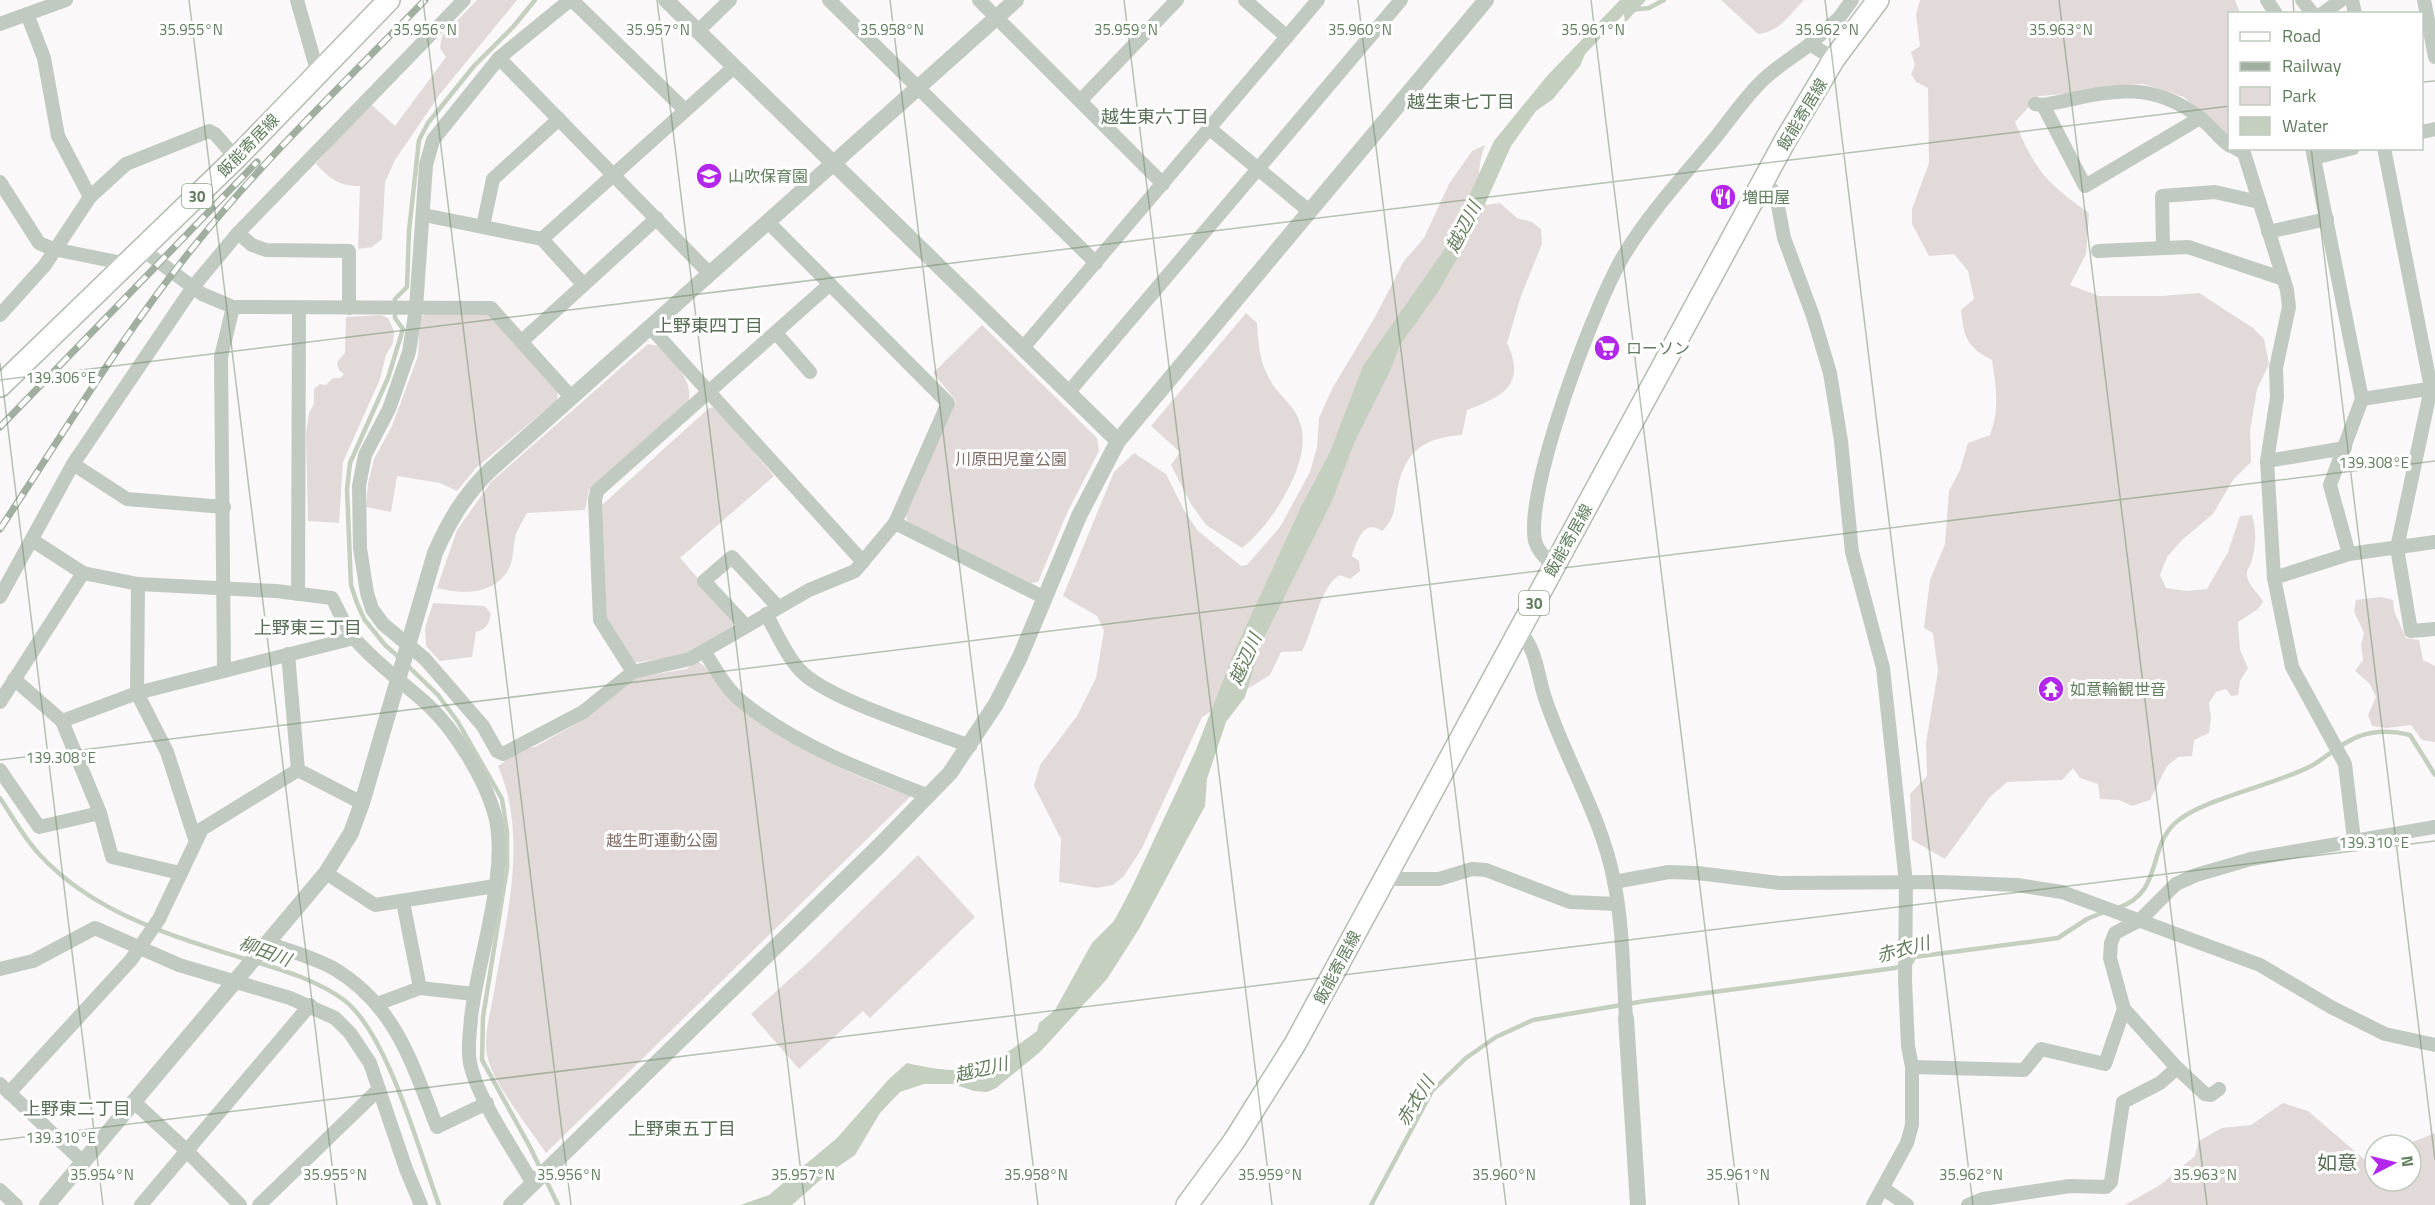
<svg xmlns="http://www.w3.org/2000/svg" width="2435" height="1205" font-family="'Titillium Web','Noto Sans JP',sans-serif">
  <rect width="100%" height="100%" fill="#faf8f9"/>
  <g fill="#e2dad8">
    <path d="M477,0H517L440,94L395,160L385,182L382,239L372,247L358,249L360,186C339,186 330,179 316,164L348,126L372,105L395,126L446,57L440,48L442,36Z"/>
    <path d="M1721,0H1804C1789,15 1781,31 1758,34Z"/>
    <path d="M1920,0H2235L2240,13L2230,14L2229,138L2184,97L2143,84L2106,86L2078,93L2039,96L2015,122C2036,172 2046,182 2089,213L2086,254L2070,285L2099,296H2162L2199,293L2253,328L2264,339L2269,364L2257,389L2250,431L2251,462L2233,480L2213,514L2182,540L2167,557L2160,575L2166,588L2187,591L2207,589L2228,552L2240,516L2252,515C2257,531 2256,547 2251,563C2250,566 2247,569 2247,572C2245,583 2258,592 2263,602L2258,609L2238,622L2240,650L2248,668L2240,681L2238,695L2231,696L2226,689L2216,692L2209,703L2211,719L2209,733L2194,740L2192,756L2178,757L2167,766L2150,800L2132,806L2119,800L2100,799L2098,784L2080,778L2073,768L2062,780L2007,782L1989,798L1945,859L1912,840L1910,794L1927,776L1926,743L1938,671L1933,633L1924,628L1930,580L1945,544L1949,491L1960,470L1968,443L1990,435C2000,408 1996,388 1992,360C1967,347 1964,338 1961,310L1974,299L1968,271L1954,254L1929,256L1912,224V209L1929,163L1928,88L1916,82L1911,74L1915,65L1911,52L1920,46L1916,15Z"/>
    <path d="M1485,145C1477,168 1477,183 1486,205L1500,203L1517,218L1532,222L1541,229L1542,244L1521,296L1507,343C1527,385 1502,397 1467,410L1462,435C1419,438 1402,455 1396,498C1394,512 1393,521 1382,531C1364,518 1356,542 1352,556L1359,561L1360,571L1350,579L1340,575C1320,585 1313,632 1302,651L1281,652L1270,675L1202,717L1142,848L1124,876L1113,885L1097,888L1059,882L1061,839L1034,786L1040,765L1077,716L1096,678L1104,631L1097,616L1063,596L1114,472L1134,453L1166,474L1184,510L1198,531L1241,566L1247,565L1280,527L1310,472L1317,447L1319,418L1332,389L1375,317L1404,261L1424,238L1449,184L1472,151Z"/>
    <polygon points="427,313 491,315 558,389 557,400 476,468 457,491 440,483 397,476 391,512 366,507 368,484 374,459 392,426 418,356 420,318"/>
    <path d="M1246,313L1257,323C1258,347 1261,370 1276,389C1285,400 1296,409 1300,423C1314,460 1271,526 1242,548L1206,525L1191,504L1171,465L1180,452L1151,426Z"/>
    <polygon points="381,315 388,318 394,331 393,343 386,355 380,379 343,462 339,523 308,521 306,433 309,413 314,404 314,389 320,384 326,385 333,378 340,378 344,374 339,370 337,362 345,353 346,317"/>
    <polygon points="982,325 1097,438 1099,451 1067,513 1038,582 1031,583 908,522 905,515 956,401 933,373"/>
    <path d="M648,344L658,346C673,362 695,380 688,404L589,490L585,510L527,513C523,520 519,527 516,534C513,544 514,556 510,566C498,595 462,595 437,588L457,530L491,482Z"/>
    <polygon points="715,407 774,476 680,558 736,621 731,627 685,655 634,663 607,622 602,505 709,408"/>
    <polygon points="2381,597 2393,600 2394,611 2406,638 2419,640 2423,660 2435,666 2435,742 2422,740 2411,725 2386,728 2372,726 2368,715 2376,697 2370,684 2355,671 2363,660 2361,645 2364,633 2354,611 2356,600"/>
    <path d="M433,603L484,606L491,613C489,624 487,629 476,632L472,657L440,661L426,646L425,628Z"/>
    <path d="M697,661C712,669 719,690 733,701C787,742 848,776 911,796L546,1153C531,1130 491,1081 487,1055C483,1036 491,1011 494,992C506,917 529,838 498,766L523,749L535,747L581,721L638,677L686,669Z"/>
    <polygon points="918,855 975,917 870,1018 863,1011 799,1069 751,1014 812,959"/>
    <polygon points="2283,1103 2308,1111 2364,1159 2375,1156 2375,1181 2411,1181 2411,1145 2405,1145 2435,1133 2435,1205 2125,1205 2160,1185 2195,1156 2199,1141 2222,1128 2251,1125"/>
  </g>
  <path fill="#c4cfc0" d="M1620,0H1646L1625,23L1624,14L1585,54L1580,66L1553,99L1536,111L1511,146L1473,231L1438,292L1400,345L1390,371L1355,441L1332,501L1261,644L1245,697L1226,722L1207,779L1205,806L1139,929L1107,979L1040,1052L996,1088L987,1092L974,1091L953,1084H924L900,1092L880,1113L855,1155L826,1175L792,1205H740L769,1195L837,1138L889,1079L907,1063C972,1078 984,1070 1037,1031L1039,1023L1055,1010L1092,943L1114,921L1131,889L1195,752L1235,650L1302,505L1330,452L1363,366L1446,247L1494,141L1547,76Z"/>
  <g fill="none" stroke-linecap="round" stroke-linejoin="round">
    <g stroke="#c4cfc0" stroke-width="4.5">
      <polyline points="1630,10 1649,8 1664,0"/>
      <polyline points="401,659 385,645 364,619 357,603 351,585 347,489 350,463 388,378 403,329 395,318 395,299 407,287 409,231 419,140 428,123 474,66 513,27 535,0"/>
      <polyline points="407,665 438,695 458,722 502,799 507,832 507,868 483,1017 482,1060 530,1147 558,1205"/>
      <path d="M0,798C12,816 24,838 39,854C94,914 173,936 248,960"/>
      <path d="M2118,908C2163,892 2147,851 2174,824C2199,799 2277,785 2313,765C2328,756 2344,741 2360,736C2376,730 2394,731 2410,735L2435,775"/>
      <path d="M256,962C286,971 318,981 344,1000C388,1034 419,1151 439,1205"/>
      <polyline points="1371,1205 1432,1091 1466,1058 1496,1037 1533,1020 1645,1001 1895,968 1912,962 1914,957 2058,938 2087,919 2104,912"/>
    </g>
    <g stroke="#b3bdb2" stroke-width="24">
      <g id="primary">
        <polyline points="0,386 236,158 389,0"/>
        <polyline points="1187,1205 1234,1141 1295,1044 1786,139 1834,59 1878,0"/>
      </g>
    </g>
    <g stroke="#c1cac0" stroke-width="14">
      <polyline points="297,0 318,74"/>
      <polyline points="829,0 1096,263"/>
      <polyline points="979,0 1163,184"/>
      <polyline points="1245,0 1287,37"/>
      <polyline points="2267,0 2276,14"/>
      <polyline points="2302,0 2313,14"/>
      <polyline points="2352,0 2355,14"/>
      <polyline points="2424,0 2435,57"/>
      <polyline points="27,14 44,58 58,136 90,197"/>
      <polyline points="2322,14 2341,0"/>
      <polyline points="0,24 66,0"/>
      <polyline points="698,31 730,0"/>
      <polyline points="1810,44 1839,18 1852,0"/>
      <polyline points="499,58 710,274"/>
      <polyline points="1081,100 1177,0"/>
      <path d="M2035,104L2043,105C2103,94 2145,76 2199,117C2210,125 2218,137 2230,146"/>
      <polyline points="2043,105 2085,186 2200,118"/>
      <polyline points="684,109 573,1 565,4 499,58 433,140 426,165 416,308 409,352 389,409 365,455 359,486 360,548 367,593 372,609 383,624 425,659 483,726 497,751 503,754 583,712 633,672 690,659 809,590 855,571 895,523 948,403 768,222"/>
      <polyline points="1209,128 1309,211"/>
      <polyline points="2422,132 2435,129"/>
      <polyline points="2235,148 2244,153 2287,290 2289,307 2276,368 2277,397 2267,461 2274,578 2292,667 2345,764 2354,840"/>
      <polyline points="2312,148 2362,399 2330,485 2349,554"/>
      <polyline points="2384,148 2431,388 2397,548 2411,631 2435,629"/>
      <polyline points="2314,158 2353,148"/>
      <polyline points="1764,179 1776,195 1784,238 1813,316 1830,373 1841,441 1852,552 1883,668 1906,883 1905,980 1908,1046 1912,1067 1912,1125 1907,1143 1873,1205"/>
      <polyline points="0,182 39,243 53,249 127,264"/>
      <polyline points="424,215 542,239 583,284"/>
      <polyline points="483,226 493,179 559,119"/>
      <polyline points="2268,232 2327,219"/>
      <polyline points="238,233 252,245 266,250 349,251 349,308"/>
      <polyline points="542,239 734,67"/>
      <polyline points="2163,247 2162,196 2215,192 2259,202"/>
      <polyline points="143,250 202,294 233,307 491,308 572,398"/>
      <polyline points="2098,251 2188,247 2284,279"/>
      <polyline points="0,315 45,265 90,197 126,164 209,131 215,134 236,158"/>
      <polyline points="651,328 863,562"/>
      <polyline points="776,333 810,372"/>
      <polyline points="522,341 657,218"/>
      <polyline points="1022,349 1318,0"/>
      <polyline points="1068,393 1401,0"/>
      <polyline points="2362,399 2435,388"/>
      <polyline points="2267,461 2345,448"/>
      <polyline points="73,464 127,499 224,507"/>
      <polyline points="895,523 1045,598"/>
      <path d="M32,540L83,573L138,584L276,591L332,598C339,611 345,627 354,638C375,663 404,683 428,705C455,730 484,778 494,812C511,868 477,960 471,1018C470,1034 467,1048 470,1063C477,1098 515,1152 533,1184"/>
      <path d="M1554,566C1546,558 1538,552 1535,541C1525,488 1595,303 1624,255C1648,215 1681,179 1711,143C1727,124 1742,101 1760,83C1774,68 1794,57 1810,44L1834,59"/>
      <polyline points="2274,578 2349,554 2435,542"/>
      <polyline points="138,584 137,693 167,752 195,839"/>
      <polyline points="298,594 299,308"/>
      <polyline points="0,597 73,464 193,287 238,233 464,0"/>
      <path d="M766,614C776,631 785,654 799,669C823,698 931,731 970,746"/>
      <polyline points="746,626 704,581 732,557 778,607"/>
      <path d="M1519,631C1537,649 1537,674 1545,698C1565,759 1602,817 1614,881C1623,926 1623,973 1626,1018"/>
      <path d="M704,651C715,668 725,687 740,700C793,744 866,772 929,796"/>
      <polyline points="288,654 298,770"/>
      <polyline points="224,671 221,357 233,307"/>
      <polyline points="633,672 600,620 595,500 597,491 830,284"/>
      <polyline points="14,679 62,721 100,813 112,857 180,873"/>
      <polyline points="0,702 83,573"/>
      <polyline points="62,721 137,693 354,638"/>
      <polyline points="0,770 39,827 100,813"/>
      <polyline points="298,770 362,803"/>
      <polyline points="326,873 375,905 495,886"/>
      <polyline points="1385,879 1439,879 1472,869 1486,870 1570,902 1617,904"/>
      <polyline points="1614,882 1669,872 1697,873 1780,883 1941,882 2017,885 2062,892 2260,965 2331,1007 2385,1034 2435,1045"/>
      <polyline points="403,902 420,988"/>
      <path d="M268,943C289,951 313,957 333,968C396,1005 412,1064 437,1127L487,1103"/>
      <polyline points="0,969 33,961 95,928 179,965 290,998 335,1018 350,1033 370,1063 406,1169 421,1205"/>
      <polyline points="377,1004 420,988 474,994"/>
      <polyline points="1912,1067 2024,1070 2041,1049 2105,1064 2124,1009"/>
      <polyline points="0,1084 83,1162"/>
      <polyline points="2219,1089 2211,1095 2205,1094 2177,1068 2124,1009 2110,958 2111,943 2115,933 2140,920 2176,884 2196,875 2251,859 2435,827"/>
      <polyline points="9,1093 131,960 159,919 202,829 298,770"/>
      <polyline points="134,1102 186,1150 240,1205"/>
      <polyline points="1884,1189 1907,1205"/>
      <polyline points="0,1190 16,1205"/>
      <polyline points="141,1205 310,1005"/>
      <polyline points="259,1205 379,1089"/>
      <polyline points="1968,1205 1983,1199 2070,1186 2106,1187 2111,1182 2123,1102 2160,1083 2177,1068"/>
    </g>
    <g stroke="#c1cac0" stroke-width="16">
      <polyline points="666,0 1118,441"/>
      <polyline points="1626,1018 1638,1205"/>
      <path d="M47,1205L326,873L351,833L362,803L435,553C449,521 464,496 489,471L1016,0"/>
      <polyline points="511,1205 878,847 950,773 996,704 1020,657 1079,516 1118,441 1486,0"/>
    </g>
    <use href="#primary" stroke="#fff" stroke-width="21"/>
    <g stroke="#a1afa0" stroke-width="7">
      <g id="rail">
        <polyline points="0,427 257,162"/>
        <path d="M0,529C63,434 123,334 195,245C265,158 347,80 425,0"/>
      </g>
    </g>
    <use href="#rail" stroke="#fff" stroke-width="4.5" stroke-dasharray="14" stroke-linecap="butt"/>
  </g>
  <path fill="none" stroke="#617e5e" stroke-width="1.5" stroke-opacity="0.45" d="M189,0L337,1205M423,0L571,1205M657,0L805,1205M890,0L1038,1205M1124,0L1272,1205M1358,0L1506,1205M1591,0L1739,1205M1825,0L1973,1205M2059,0L2207,1205M2293,0L2294,14M2422,82L2435,81M2311,148L2435,1160M0,363L103,1205M0,380L2230,106M0,760L2435,461M0,1140L2435,841"/>
  <defs>
    <g id="school-disc" transform="scale(1.35)"><circle r="9.5" fill="#b326ec" stroke="#fff"/><path d="M0-5L7-2L0 1L-7-2ZM-4 1L0 2.5L4 1V4Q0 6-4 4Z" fill="#fff"/></g>
    <g id="restaurant-disc" transform="scale(1.35)"><circle r="9.5" fill="#b326ec" stroke="#fff"/><path d="M-5-6h1v4h1v-4h1v4h1v-4h1v5L-1.5 .5V6h-2V.5L-5-1ZM5-6V6H3V1.5H1.5Q1.5-4 5-6Z" fill="#fff"/></g>
    <g id="supermarket-disc" transform="scale(1.35)"><circle r="9.5" fill="#b326ec" stroke="#fff"/><path d="M-6-5.5h2.5l.6 2H6L4.5 2H-2.5L-4.4-4H-6ZM-1.5 3.2a1.3 1.3 0 1 0 .1 0ZM3 3.2a1.3 1.3 0 1 0 .1 0Z" fill="#fff"/></g>
    <g id="temple-disc" transform="scale(1.35)"><circle r="9.5" fill="#b326ec" stroke="#fff"/><path d="M0-6L5-2H3V0L6.5 2.5H4V6H1.5V3h-3V6H-4V2.5H-6.5L-3 0V-2H-5Z" fill="#fff"/></g>
  </defs>
  <g fill-rule="evenodd">
    <use href="#school-disc" x="709" y="176"/>
    <use href="#restaurant-disc" x="1723" y="197"/>
    <use href="#supermarket-disc" x="1607" y="348"/>
    <use href="#temple-disc" x="2051" y="689"/>
  </g>
  <g text-anchor="middle" dominant-baseline="central" stroke-width="6" stroke-linejoin="round" paint-order="stroke">
    <g fill="#fff" stroke="#90a58e" stroke-width="1.5">
      <rect x="182" y="184" width="30" height="24" rx="4.5"/>
      <rect x="1519" y="591" width="30" height="24" rx="4.5"/>
    </g>
    <g font-size="15" font-weight="bold" fill="#617e5e">
      <text x="197" y="196">30</text>
      <text x="1534" y="603">30</text>
    </g>
    <g font-size="16" fill="#617e5e" stroke="#fff">
      <text transform="translate(1802 114) rotate(-59)">飯能寄居線</text>
      <text transform="translate(248 145) rotate(-46)">飯能寄居線</text>
      <text transform="translate(1568 540) rotate(-61)">飯能寄居線</text>
      <text transform="translate(1337 967) rotate(-62)">飯能寄居線</text>
    </g>
    <g font-size="16" fill="#617e5e" stroke="#fff" text-anchor="start">
      <text x="728" y="176">山吹保育園</text>
      <text x="1742" y="197">増田屋</text>
      <text x="1626" y="348">ローソン</text>
      <text x="2070" y="689">如意輪観世音</text>
    </g>
    <g font-size="16" fill="#816e67" stroke="#fff">
      <text x="1011" y="459">川原田児童公園</text>
      <text x="662" y="840">越生町運動公園</text>
    </g>
    <g font-size="18" fill="#586f56" stroke="#fff">
      <text x="1461" y="101">越生東七丁目</text>
      <text x="1155" y="116">越生東六丁目</text>
      <text x="709" y="325">上野東四丁目</text>
      <text x="308" y="627">上野東三丁目</text>
      <text x="77" y="1108">上野東二丁目</text>
      <text x="682" y="1128">上野東五丁目</text>
    </g>
    <g font-size="18" font-style="italic" fill="#667d5e" stroke="#fff">
      <text transform="translate(1463 227) rotate(-63)">越辺川</text>
      <text transform="translate(1245 659) rotate(-66)">越辺川</text>
      <text transform="translate(1903 949) rotate(-15)">赤衣川</text>
      <text transform="translate(265 951) rotate(20)">柳田川</text>
      <text transform="translate(981 1069) rotate(-13)">越辺川</text>
      <text transform="translate(1415 1101) rotate(-58)">赤衣川</text>
    </g>
    <g font-size="20" fill="#586f56" stroke="#fff">
      <text x="2337" y="1162">如意</text>
    </g>
  </g>
  <g font-size="15" text-anchor="middle" fill="#617e5e" stroke="#fff" stroke-width="6" stroke-linejoin="round" paint-order="stroke">
    <text x="191" y="35">35.955°N</text>
    <text x="425" y="35">35.956°N</text>
    <text x="658" y="35">35.957°N</text>
    <text x="892" y="35">35.958°N</text>
    <text x="1126" y="35">35.959°N</text>
    <text x="1360" y="35">35.960°N</text>
    <text x="1593" y="35">35.961°N</text>
    <text x="1827" y="35">35.962°N</text>
    <text x="2061" y="35">35.963°N</text>
    <text x="61" y="383">139.306°E</text>
    <text x="2374" y="468">139.308°E</text>
    <text x="61" y="763">139.308°E</text>
    <text x="2374" y="848">139.310°E</text>
    <text x="61" y="1143">139.310°E</text>
    <text x="102" y="1180">35.954°N</text>
    <text x="335" y="1180">35.955°N</text>
    <text x="569" y="1180">35.956°N</text>
    <text x="803" y="1180">35.957°N</text>
    <text x="1036" y="1180">35.958°N</text>
    <text x="1270" y="1180">35.959°N</text>
    <text x="1504" y="1180">35.960°N</text>
    <text x="1738" y="1180">35.961°N</text>
    <text x="1971" y="1180">35.962°N</text>
    <text x="2205" y="1180">35.963°N</text>
  </g>
  <rect x="2228" y="12" width="195" height="138" fill="#ffffff" stroke="#c0cbbf" stroke-width="1.5"/>
  <rect x="2240" y="32" width="30" height="9" fill="#ffffff" stroke="#c0cbbf" stroke-width="1.5"/>
  <text x="2282" y="42" font-size="18" fill="#617e5e">Road</text>
  <rect x="2240" y="62" width="30" height="9" fill="#a1afa0" stroke="#c0cbbf" stroke-width="1.5"/>
  <text x="2282" y="72" font-size="18" fill="#617e5e">Railway</text>
  <rect x="2240" y="87" width="30" height="18" fill="#e2dad8" stroke="#c0cbbf" stroke-width="1.5"/>
  <text x="2282" y="102" font-size="18" fill="#617e5e">Park</text>
  <rect x="2240" y="117" width="30" height="18" fill="#c4cfc0" stroke="#c0cbbf" stroke-width="1.5"/>
  <text x="2282" y="132" font-size="18" fill="#617e5e">Water</text>
  <g transform="translate(2393 1163) rotate(83)"><circle r="28" fill="#ffffff" stroke="#c0cbbf" stroke-width="1.5"/>
  <path d="M0-4.5L10 22L0 15L-10 22Z" fill="#b326ec"/>
  <text y="-9" font-size="16" font-weight="bold" text-anchor="middle" fill="#617e5e">N</text>
  </g>
</svg>
